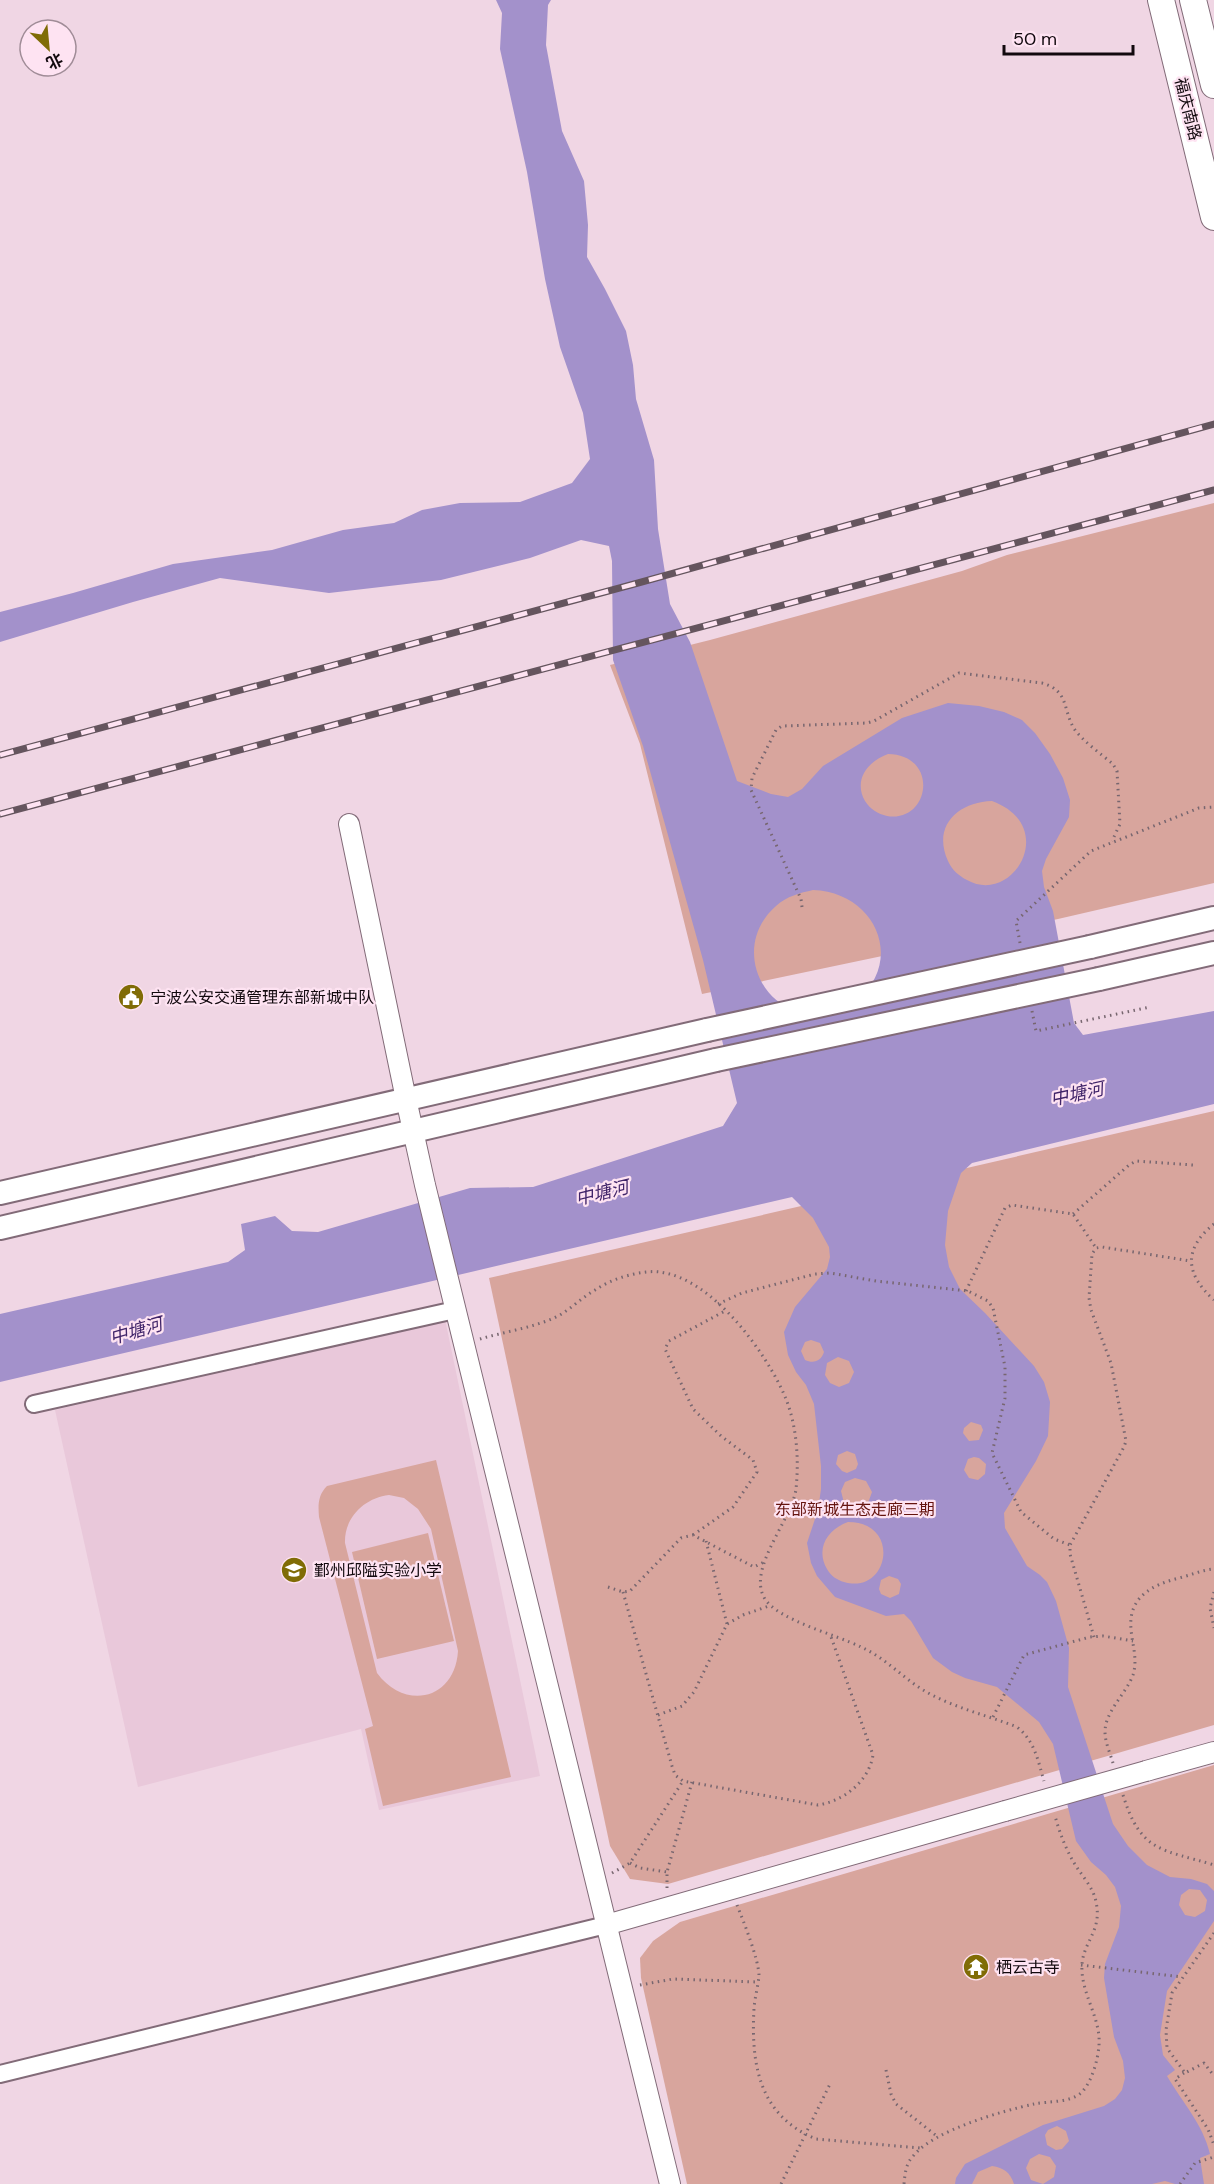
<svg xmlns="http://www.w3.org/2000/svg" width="1214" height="2184" font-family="'DM Sans','Noto Sans SC',sans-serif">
  <rect width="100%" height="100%" fill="#f0d6e4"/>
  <polygon fill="#e9c8da" points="445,1319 540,1776 379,1810 361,1729 138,1787 55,1410"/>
  <g fill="#d8a59d" fill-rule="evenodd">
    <polygon points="1214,503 1214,883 1058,919 702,994 640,744 610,665 710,640 962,571 1007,555"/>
    <polygon points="1214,1111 1214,1725 668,1884 630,1879 610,1846 489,1278"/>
    <path d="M436,1460L511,1777L383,1806L365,1729L373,1726L319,1517C318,1505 318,1495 327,1486ZM389,1495L404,1498L418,1509L431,1529L458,1651C455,1700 405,1711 377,1673L345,1543C344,1518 364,1498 389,1495Z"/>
    <polygon points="428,1533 454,1641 377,1659 352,1552"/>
    <polygon points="1214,1765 1214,2184 687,2184 641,1978 640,1958 653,1941 680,1922"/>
  </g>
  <path fill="#a391cb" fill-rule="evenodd" d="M496,0H551L548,5L546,45L562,131L584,181L588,225L587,257L605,289L626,331L633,365L636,399L654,460L658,529L670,604L690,642L737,781L771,794L788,797L802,789L823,766L902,718L948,703L979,706L1004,712L1022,720L1035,733L1050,754L1063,778L1070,800L1069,817L1046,859L1042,871L1044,887L1053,911L1074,1023L1083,1035L1214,1011V1104L972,1163L961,1173L948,1211L945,1245L949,1267L960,1289L985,1313L1034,1366L1044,1382L1050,1402L1048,1436L1036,1461L1004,1513L1005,1528L1027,1566L1040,1575L1047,1582L1056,1601L1069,1648L1068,1687L1113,1824L1128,1846L1147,1865L1170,1877L1191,1879L1207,1884L1214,1891V1921L1167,1991L1160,2035L1163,2055L1175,2070L1167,2076C1182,2102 1203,2124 1210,2154L1200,2158L1204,2184H1175L1165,2181L1152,2184H1014C1010,2172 1004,2168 992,2166L978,2172L972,2184H955L956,2178L965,2164L1043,2125L1104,2106L1115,2099L1122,2090L1125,2078L1123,2061L1114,2037L1104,1978L1105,1964L1119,1927L1121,1906L1115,1887L1106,1875L1091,1862L1076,1841L1053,1744L1039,1722L997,1687L965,1678L952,1672L933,1658L911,1621L904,1614L886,1616L835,1597L817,1576L811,1563L807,1543L818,1510L821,1489V1466L814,1404L806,1385L796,1372L788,1355L784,1332L795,1307L827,1269L830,1257L829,1247L813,1218L792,1197L0,1382V1314L228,1262L245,1250L241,1224L275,1216L292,1231L318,1232L470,1188L533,1187L723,1126L737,1103L703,960L643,746L613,660L612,561L609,546L581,540L530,558L441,580L329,593L220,578L133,602L0,642V612L73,593L173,564L272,550L343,530L394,523L422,510L460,503L520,502L572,483L590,459L583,413L560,347L545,279L527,172L500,49L502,13ZM888,754C940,755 930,823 887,816C878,814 870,809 865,801C853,780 868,761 888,754ZM992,801C1060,826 1013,906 967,880C959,876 952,870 948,861C932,826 958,802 992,801ZM813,890C875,892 906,960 856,1001C847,1010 837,1015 824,1016C814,1018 806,1015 797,1012C752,996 738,939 776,906C787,896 800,893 813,890ZM811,1340L820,1343L824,1352C821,1361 814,1364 805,1360L801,1351L805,1342ZM838,1357L849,1361L854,1372L849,1383L839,1387L830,1383L825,1375L827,1363ZM971,1422L981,1425L983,1430L979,1440L969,1441L963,1433L964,1428ZM847,1451L855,1454L858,1464L856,1469L847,1473L842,1471L836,1464L838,1455ZM974,1457L979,1458L986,1464L985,1474L978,1480L969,1478L964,1470L968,1459ZM855,1478L866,1481L872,1492L868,1503L856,1509L844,1503L841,1491L845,1482ZM848,1522C902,1522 889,1595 844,1582C837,1580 831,1576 827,1569C815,1548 828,1529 848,1522ZM889,1576L898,1579L901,1584L899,1594L890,1598L881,1594L879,1589L881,1580ZM1189,1889L1200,1890L1207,1900L1205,1911L1195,1917L1185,1915L1179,1905L1181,1895ZM1057,2126L1066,2131L1069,2141L1062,2149L1056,2150L1047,2145L1045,2135L1048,2130ZM1039,2154L1050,2157L1056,2166L1054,2177L1043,2184L1031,2180L1026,2168L1030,2159Z"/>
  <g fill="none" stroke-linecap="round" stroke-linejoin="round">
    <g stroke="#826b78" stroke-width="20">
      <g id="minor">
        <polyline points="34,1404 455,1310"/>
        <polyline points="0,2074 606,1925"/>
      </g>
    </g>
    <g stroke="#826b78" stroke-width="22">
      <g id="tertiary">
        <polyline points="349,824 406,1099 425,1185 670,2184"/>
        <polyline points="1146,1771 1214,1752"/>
        <polyline points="606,1925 1005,1811"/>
      </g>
    </g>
    <g stroke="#826b78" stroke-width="26">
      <g id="secondary">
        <polyline points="1090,947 1214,918"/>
        <polyline points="1099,979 1214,953"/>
        <polyline points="0,1193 707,1030"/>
        <polyline points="0,1228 716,1060"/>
      </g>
    </g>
    <g stroke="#826b78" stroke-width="28">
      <g id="primary">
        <polyline points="1161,0 1214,217"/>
        <polyline points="1193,0 1214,85"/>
      </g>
    </g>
    <g stroke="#77666f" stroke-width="3" stroke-dasharray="1.5 4.5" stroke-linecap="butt">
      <path d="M802,907L801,899L751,790L752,778L776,730L782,726L867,723L874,721L959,673L1042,683C1070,691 1062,710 1075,730C1083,741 1102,755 1113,764L1117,771L1120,824L1112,841"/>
      <polyline points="1020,943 1016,921 1091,851 1199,808 1214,807"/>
      <polyline points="1032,1011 1036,1031 1150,1007"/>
      <polyline points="1073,1214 1129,1165 1136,1161 1193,1165"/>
      <path d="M1214,1224C1183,1249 1185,1274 1214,1300"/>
      <polyline points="966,1291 1005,1208 1012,1205 1073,1214 1096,1248"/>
      <polyline points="718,1304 742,1293 815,1274 830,1273 876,1281 968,1291 988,1301 993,1308 1005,1367 1005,1398 992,1453 1021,1512 1054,1539 1070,1545"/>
      <path d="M480,1339C504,1332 531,1328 554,1318C569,1311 581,1298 595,1290C610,1280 629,1274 646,1272C704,1265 767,1352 786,1399C797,1427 799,1460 796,1489C792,1520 746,1569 765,1599C778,1620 837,1635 861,1647C888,1659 906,1682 932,1695C959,1709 989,1716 1017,1727C1035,1741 1038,1761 1044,1781"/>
      <polyline points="693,1535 733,1507 757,1472 753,1460 721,1436 693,1409 665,1349 669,1341 725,1311"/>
      <polyline points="706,1541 727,1624"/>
      <polyline points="608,1587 623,1592 630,1591 681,1538 693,1535 754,1567 764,1562"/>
      <path d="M623,1592L672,1766L675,1775L683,1781L818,1805C844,1801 869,1781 873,1755L830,1634"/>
      <polyline points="1214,1592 1210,1608 1214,1628"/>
      <polyline points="1094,1637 1070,1554 1070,1545 1124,1447 1126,1441 1111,1363 1091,1310 1089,1298 1092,1254 1096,1248 1102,1247 1191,1261"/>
      <polyline points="658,1715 682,1706 694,1692 727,1624 743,1615 769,1606"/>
      <polyline points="993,1717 1024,1655 1090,1637 1103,1636 1133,1641"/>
      <path d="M1113,1763C1110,1753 1105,1742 1105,1732C1105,1711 1126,1694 1133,1675C1138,1659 1132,1644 1131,1629C1128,1597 1152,1585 1179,1578C1191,1575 1202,1570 1214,1569"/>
      <path d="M1123,1795C1141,1853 1162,1849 1214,1865"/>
      <polyline points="630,1863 640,1868 667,1872"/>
      <polyline points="612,1873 630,1863 683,1781"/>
      <polyline points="667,1888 667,1872 692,1782"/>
      <path d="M737,1905C743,1920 759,1960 759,1976C758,1986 755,1997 754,2008C751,2063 758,2115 816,2139L920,2148"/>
      <polyline points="1214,1933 1172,1993 1166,2030 1167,2048 1185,2073 1204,2063 1214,2076"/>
      <polyline points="1081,1965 1182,1977"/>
      <polyline points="640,1985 673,1979 758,1982"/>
      <polyline points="886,2070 891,2094 896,2104 938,2137"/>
      <polyline points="1184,2073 1175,2079 1208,2129 1214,2145"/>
      <polyline points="781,2184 831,2082"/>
      <path d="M904,2184C905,2173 906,2163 914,2155C935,2130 1002,2111 1034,2104C1048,2101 1071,2103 1082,2092C1092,2081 1098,2060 1099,2045C1101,2020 1083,1996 1082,1971C1080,1943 1103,1933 1096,1902C1094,1889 1083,1877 1076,1866C1066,1850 1060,1834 1055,1816"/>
      <polyline points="1180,2184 1195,2163 1214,2157"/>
    </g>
    <use href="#minor" stroke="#fff" stroke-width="16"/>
    <use href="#tertiary" stroke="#fff" stroke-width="20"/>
    <use href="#secondary" stroke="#fff" stroke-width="22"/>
    <use href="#primary" stroke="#fff" stroke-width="26"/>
    <g stroke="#65555e" stroke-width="7">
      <g id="rail">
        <polyline points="0,755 638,583 1214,424"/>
        <polyline points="0,814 1214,490"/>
      </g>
    </g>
    <use href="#rail" stroke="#fee3f2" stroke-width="4.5" stroke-dasharray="14" stroke-linecap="butt"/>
    <g stroke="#826b78" stroke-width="22" stroke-linecap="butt">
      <polyline id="tertiary-bridge" points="1005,1811 1146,1771"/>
    </g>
    <g stroke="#826b78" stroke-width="26" stroke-linecap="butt">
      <g id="secondary-bridge">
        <polyline points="707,1030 1090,947"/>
        <polyline points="716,1060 1099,979"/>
      </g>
    </g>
    <use href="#tertiary-bridge" stroke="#fff" stroke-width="20"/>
    <use href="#secondary-bridge" stroke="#fff" stroke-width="22"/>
  </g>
  <defs>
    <g id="civic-disc" transform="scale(1.35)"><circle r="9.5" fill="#806c06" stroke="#fee3f2"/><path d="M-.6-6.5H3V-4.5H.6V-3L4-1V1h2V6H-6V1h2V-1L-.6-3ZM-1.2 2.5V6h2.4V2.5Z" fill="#fff"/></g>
    <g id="school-disc" transform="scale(1.35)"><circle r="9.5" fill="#806c06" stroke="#fee3f2"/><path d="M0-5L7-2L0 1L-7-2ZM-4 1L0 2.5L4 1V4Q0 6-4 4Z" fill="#fff"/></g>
    <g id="temple-disc" transform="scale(1.35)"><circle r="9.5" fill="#806c06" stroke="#fee3f2"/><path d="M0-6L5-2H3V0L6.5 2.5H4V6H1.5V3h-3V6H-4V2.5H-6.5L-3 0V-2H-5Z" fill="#fff"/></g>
  </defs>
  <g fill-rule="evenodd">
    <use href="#civic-disc" x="131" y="997"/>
    <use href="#school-disc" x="294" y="1570"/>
    <use href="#temple-disc" x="976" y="1967"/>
  </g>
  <g text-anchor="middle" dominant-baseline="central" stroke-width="4.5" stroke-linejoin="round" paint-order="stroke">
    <g font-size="16" fill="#12090e" stroke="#fee3f2">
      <text transform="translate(1188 109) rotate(76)">福庆南路</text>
    </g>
    <g font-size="16" fill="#12090e" stroke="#fee3f2" text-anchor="start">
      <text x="150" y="997">宁波公安交通管理东部新城中队</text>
      <text x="314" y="1570">鄞州邱隘实验小学</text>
      <text x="996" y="1967">栖云古寺</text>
    </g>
    <g font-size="16" fill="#65130e" stroke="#fee3f2">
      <text x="855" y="1509">东部新城生态走廊三期</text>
    </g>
    <g font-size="18" font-style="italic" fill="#402469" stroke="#fee3f2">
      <text transform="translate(1077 1094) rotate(-12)">中塘河</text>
      <text transform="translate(602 1193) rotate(-14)">中塘河</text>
      <text transform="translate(136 1331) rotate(-16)">中塘河</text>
    </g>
  </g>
  <g transform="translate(48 48) rotate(154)"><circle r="28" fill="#fee3f2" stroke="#a08c97" stroke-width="1.5"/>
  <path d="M0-4.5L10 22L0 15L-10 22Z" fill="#806c06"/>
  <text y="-9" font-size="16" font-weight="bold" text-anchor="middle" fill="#12090e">北</text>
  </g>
  <path d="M1004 45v9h129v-9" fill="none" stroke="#12090e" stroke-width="3"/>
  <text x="1013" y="45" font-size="18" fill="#12090e" stroke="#fee3f2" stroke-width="4.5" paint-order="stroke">50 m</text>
</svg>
